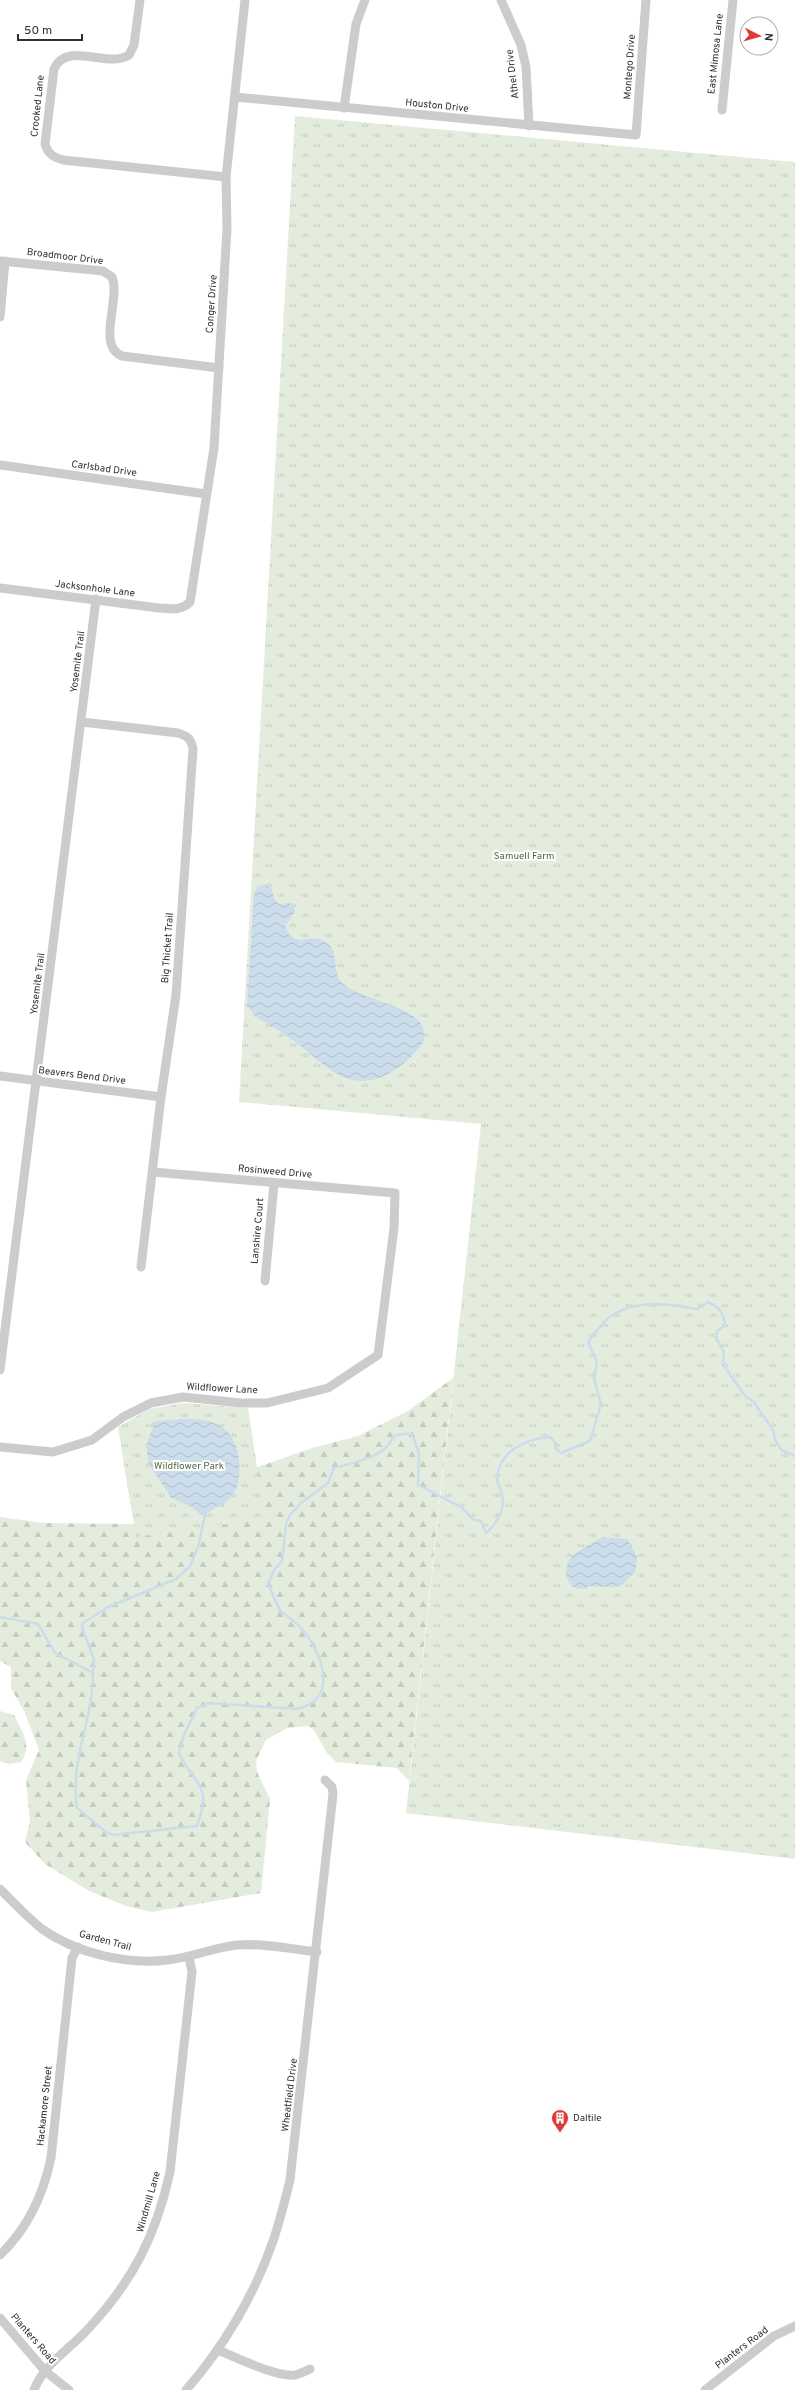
<svg xmlns="http://www.w3.org/2000/svg" width="795" height="2390" font-family="Overpass,sans-serif">
  <defs>
    <pattern id="forest-firs" width="22" height="20" patternUnits="userSpaceOnUse"><rect width="22" height="20" fill="#e4ecde"/><path d="M5 1l3.5 6h-7zM16 11l3.5 6h-7z" fill="#c4cbbf"/></pattern>
    <pattern id="park-tufts" width="24" height="20" patternUnits="userSpaceOnUse"><rect width="24" height="20" fill="#e4ecde"/><path d="M3 7l-1-3M5 7V3M7 7l1-3M15 17l-1-3M17 17v-4M19 17l1-3" fill="none" stroke="#c4cbbf"/></pattern>
    <pattern id="water-waves" width="16" height="10" patternUnits="userSpaceOnUse"><rect width="16" height="10" fill="#cbdceb"/><path d="M0 5q4-4 8 0t8 0" fill="none" stroke="#afbdca"/></pattern>
  </defs>
  <rect width="100%" height="100%" fill="#fff"/>
  <g fill="url(#forest-firs)">
    <polygon points="453,1378 409,1781 397,1768 336,1762 327,1753 314,1730 307,1726 287,1728 266,1740 256,1761 257,1772 270,1799 261,1893 152,1912 126,1906 89,1891 45,1864 25,1842 30,1821 26,1780 39,1750 25,1713 11,1688 11,1667 0,1661 0,1517 44,1523 134,1524 125,1470 252,1469 312,1448 358,1436 408,1411"/>
    <path d="M0,1711L14,1715C22,1732 33,1745 21,1762L10,1764L0,1761Z"/>
  </g>
  <g fill="url(#park-tufts)">
    <polygon points="295,116 795,162 795,1859 406,1813 481,1124 239,1102"/>
    <polygon points="184,1403 248,1408 265,1519 136,1537 118,1427 149,1409"/>
  </g>
  <g fill="url(#water-waves)">
    <path d="M263,885L271,888L275,900L279,904L290,903L294,908L295,912L285,926C295,952 310,931 326,942C342,953 328,974 347,987C366,999 405,1006 419,1021C424,1026 424,1035 424,1041C406,1067 372,1093 339,1075C321,1065 305,1048 287,1036C273,1026 256,1021 247,1005L254,893L258,887Z"/>
    <path d="M180,1419C193,1419 204,1418 216,1424C239,1433 243,1466 237,1487C235,1493 229,1499 224,1504C214,1505 211,1513 202,1516L192,1507L171,1498L149,1464L146,1446L153,1427L152,1422Z"/>
    <path d="M603,1537L627,1539L637,1557L636,1569L634,1573L622,1585L616,1587L589,1586L585,1589C575,1588 570,1588 567,1577C561,1554 590,1546 603,1537Z"/>
  </g>
  <g fill="none" stroke-linecap="round" stroke-linejoin="round">
    <g stroke="#cbdceb" stroke-width="2.5">
      <path d="M0,1617L38,1624L55,1653L93,1673C93,1720 70,1758 77,1808L106,1832L113,1835L197,1826C212,1784 197,1788 179,1754L183,1737L197,1708L210,1703L296,1709C342,1700 321,1649 299,1626C294,1620 285,1616 280,1610C275,1602 272,1592 268,1584L274,1570L282,1561L286,1524L290,1515L302,1502L328,1483L334,1468C349,1464 365,1461 379,1453C396,1443 386,1432 412,1434L419,1453L418,1485L461,1507L474,1520L481,1521L486,1533C495,1526 503,1512 503,1501C503,1493 497,1484 497,1477C500,1450 527,1439 550,1437L555,1442L556,1449L561,1453L590,1441L601,1404L594,1379L597,1362L588,1342C595,1334 602,1322 611,1316C636,1299 669,1304 697,1309L708,1302C719,1307 724,1313 725,1325L717,1331L716,1338L724,1352L723,1362L726,1369L746,1397L754,1402L773,1430L775,1440L782,1450L795,1456"/>
      <polyline points="93,1673 94,1660 82,1627 83,1623 108,1607 176,1579 190,1566 198,1547 205,1515"/>
    </g>
    <g stroke="#ccc" stroke-width="9">
      <path d="M140,0L134,45L129,55C107,69 67,40 54,69L45,144C48,154 53,157 63,160L226,177"/>
      <polyline points="501,0 521,45 526,67 529,126"/>
      <polyline points="235,97 636,135 646,0"/>
      <polyline points="344,108 356,24 365,0"/>
      <polyline points="722,110 733,0"/>
      <path d="M0,261L103,271L112,277C121,300 96,345 122,356L219,368"/>
      <polyline points="0,317 5,261"/>
      <polyline points="0,465 206,494"/>
      <path d="M0,588L159,608C172,609 181,611 190,602L214,448L227,229L226,177L245,0"/>
      <path d="M82,722L178,733C188,736 191,739 193,749L176,995L161,1097L141,1267"/>
      <polyline points="0,1076 161,1097"/>
      <polyline points="265,1281 274,1184"/>
      <polyline points="0,1370 96,599"/>
      <polyline points="0,1447 53,1452 92,1440 123,1417 151,1403 183,1397 241,1403 267,1403 328,1388 378,1355 394,1228 395,1193 153,1172"/>
      <path d="M0,1889C14,1903 27,1917 42,1929C76,1953 126,1965 167,1960C191,1958 214,1947 238,1945C264,1943 291,1949 317,1952"/>
      <path d="M0,2255C28,2228 43,2196 51,2158L72,1958L78,1947"/>
      <polyline points="0,2318 45,2371 69,2390"/>
      <path d="M218,2350C235,2357 278,2378 295,2375C300,2374 306,2371 310,2369"/>
      <path d="M34,2390C44,2364 70,2349 88,2329C132,2282 156,2236 170,2172L192,1972L189,1957"/>
      <path d="M186,2390C223,2348 255,2294 273,2241C280,2221 285,2200 290,2180L333,1794L332,1787L325,1780"/>
      <polyline points="705,2390 774,2336 795,2326"/>
    </g>
  </g>
  <defs>
    <g id="building-pin" transform="scale(0.9)"><path d="M0 17L-7.5 6A9.5 9.5 0 1 1 7.5 6Z" fill="#e03a38" stroke="#fff"/><path d="M-4-6H4V6H1V3H-1V6H-4ZM-2.5-4.3h1.7v1.8h-1.7ZM.8-4.3h1.7v1.8H.8ZM-2.5-1h1.7V.8h-1.7ZM.8-1h1.7V.8H.8Z" fill="#fff"/></g>
  </defs>
  <g fill-rule="evenodd">
    <use href="#building-pin" x="560" y="2118"/>
  </g>
  <g text-anchor="middle" dominant-baseline="central" stroke-width="4" stroke-linejoin="round" paint-order="stroke">
    <g font-size="10" fill="#2f2f2f" stroke="#fff">
      <text transform="translate(716 54) rotate(-84)">East Mimosa Lane</text>
      <text transform="translate(630 67) rotate(-86)">Montego Drive</text>
      <text transform="translate(513 74) rotate(-97)">Athel Drive</text>
      <text transform="translate(38 106) rotate(-84)">Crooked Lane</text>
      <text transform="translate(437 106) rotate(6)">Houston Drive</text>
      <text transform="translate(65 257) rotate(7)">Broadmoor Drive</text>
      <text transform="translate(212 304) rotate(-86)">Conger Drive</text>
      <text transform="translate(104 469) rotate(8)">Carlsbad Drive</text>
      <text transform="translate(95 589) rotate(7)">Jacksonhole Lane</text>
      <text transform="translate(78 662) rotate(-83)">Yosemite Trail</text>
      <text transform="translate(168 948) rotate(-86)">Big Thicket Trail</text>
      <text transform="translate(38 984) rotate(-83)">Yosemite Trail</text>
      <text transform="translate(82 1076) rotate(7)">Beavers Bend Drive</text>
      <text transform="translate(275 1172) rotate(5)">Rosinweed Drive</text>
      <text transform="translate(258 1231) rotate(-85)">Lanshire Court</text>
      <text transform="translate(222 1389) rotate(3)">Wildflower Lane</text>
      <text transform="translate(105 1941) rotate(15)">Garden Trail</text>
      <text transform="translate(290 2095) rotate(-83)">Wheatfield Drive</text>
      <text transform="translate(45 2106) rotate(-84)">Hackamore Street</text>
      <text transform="translate(149 2202) rotate(-74)">Windmill Lane</text>
      <text transform="translate(33 2339) rotate(49)">Planters Road</text>
      <text transform="translate(742 2348) rotate(-37)">Planters Road</text>
    </g>
    <g font-size="10" fill="#4f6a3e" stroke="#fff">
      <text x="524" y="856">Samuell Farm</text>
      <text x="189" y="1466">Wildflower Park</text>
    </g>
    <g font-size="10" fill="#2f2f2f" stroke="#fff" text-anchor="start">
      <text x="573" y="2118">Daltile</text>
    </g>
  </g>
  <g transform="translate(759 36) rotate(96)"><circle r="19" fill="#ffffff" stroke="#acacac"/>
  <path d="M0-3L7 15L0 10L-7 15Z" fill="#e03a38"/>
  <text y="-6" font-size="11" font-weight="bold" text-anchor="middle" fill="#2f2f2f">N</text>
  </g>
  <path d="M18 34v6h64v-6" fill="none" stroke="#2f2f2f" stroke-width="2"/>
  <text x="24" y="34" font-size="12" fill="#2f2f2f" stroke="#ffffff" stroke-width="3" paint-order="stroke">50 m</text>
</svg>
